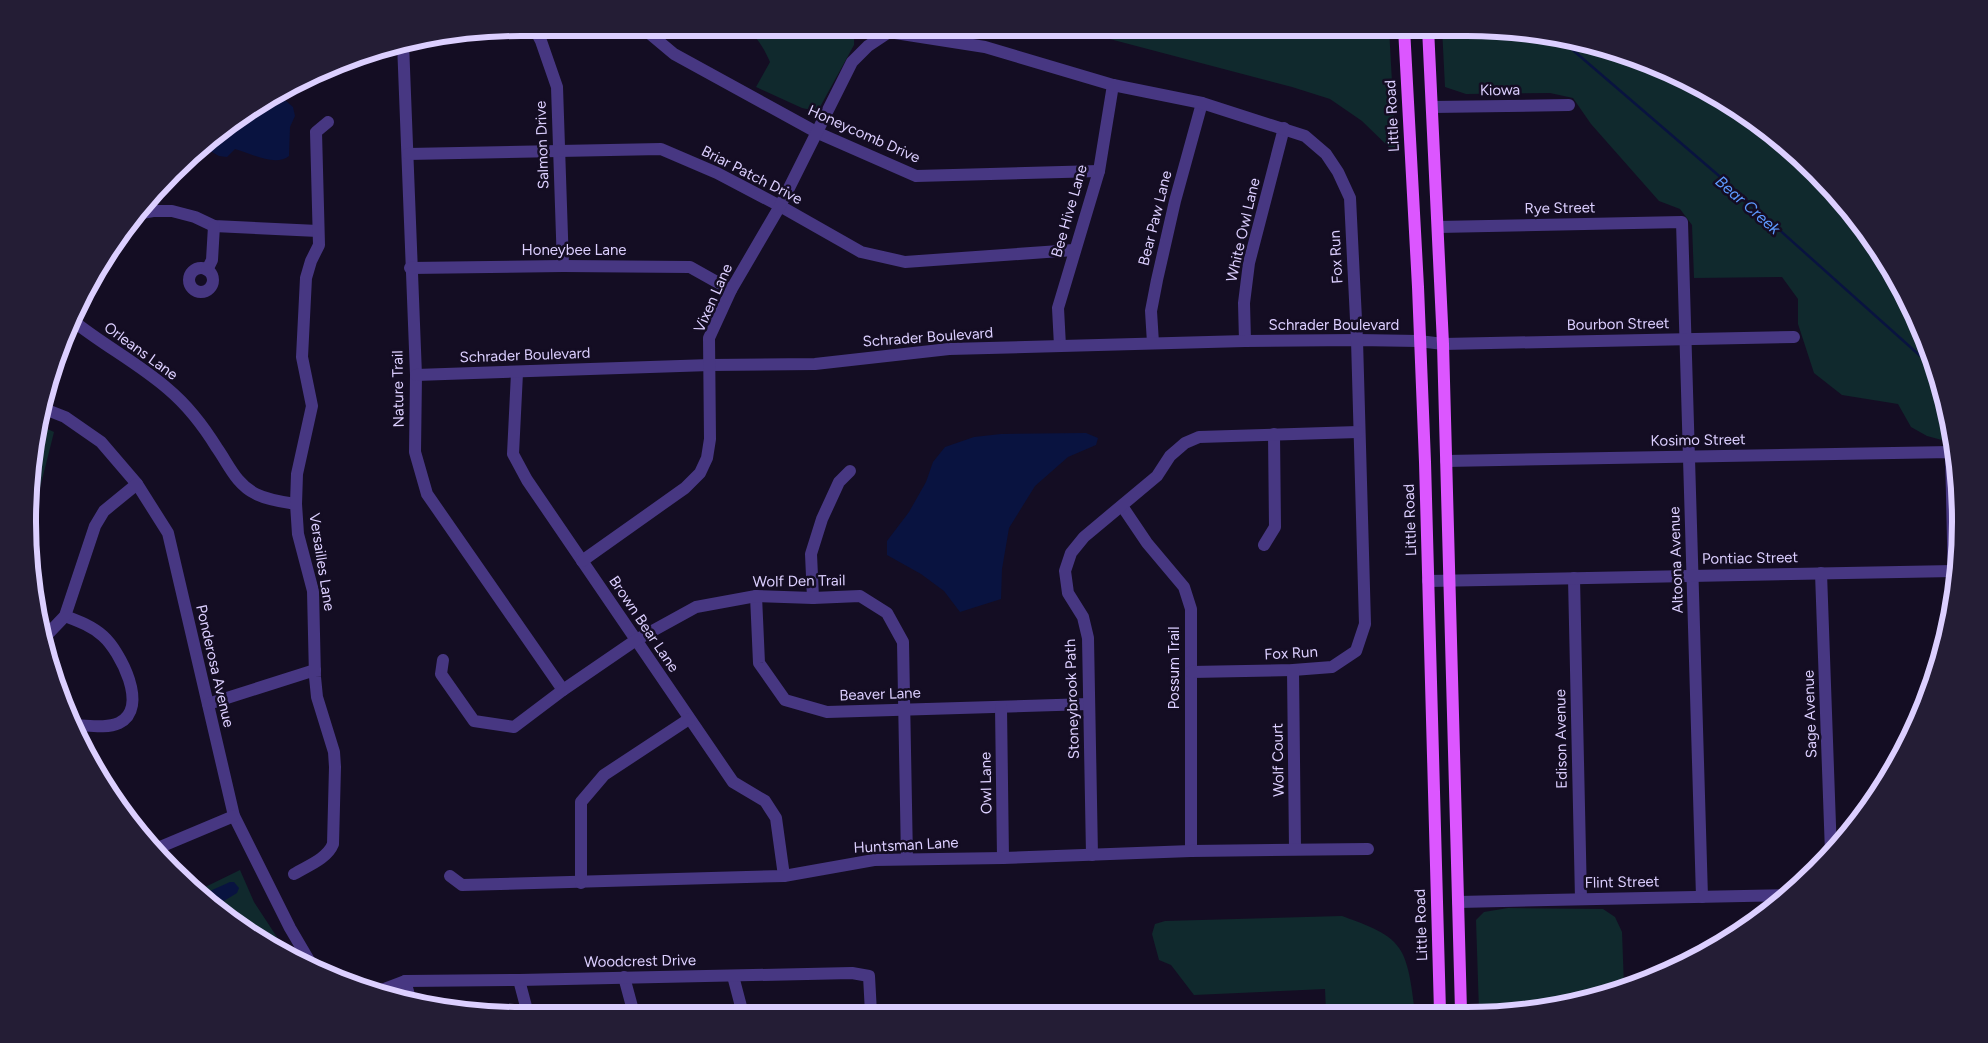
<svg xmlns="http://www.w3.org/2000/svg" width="1988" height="1043" font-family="Figtree,sans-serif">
  <rect width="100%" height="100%" fill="#140d23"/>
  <g fill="#10292d">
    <path d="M741,28H854V45L820,107L816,111L802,108L756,87L770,62C765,50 754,30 741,28Z"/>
    <polygon points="1068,28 1389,28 1396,154 1362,121 1330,99 1292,87"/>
    <polygon points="1442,28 1499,29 1595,44 1685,79 1767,130 1838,196 1894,275 1934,363 1953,443 1927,436 1911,427 1898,404 1842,395 1814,373 1798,324 1798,299 1782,277 1694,278 1692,225 1680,209 1659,201 1591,124 1573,98 1550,93 1466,94 1445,87"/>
    <polygon points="39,425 54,432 29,532 29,489"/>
    <polygon points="240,870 254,902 290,957 221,914 197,891"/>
    <polygon points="1508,908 1603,909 1615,917 1622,932 1624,986 1531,1011 1479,1011 1476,920 1484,912"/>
    <path d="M1342,916C1360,923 1388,931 1399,948C1410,963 1412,993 1415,1012H1326L1325,989L1194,995L1171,965L1159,960L1152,934L1155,924L1165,921Z"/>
  </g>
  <g fill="#091340">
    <path d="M285,100L293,107L295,116L290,127L289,156C275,167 250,153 235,149L227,157L219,156L203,147L221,130L262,102Z"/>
    <polygon points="1086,433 1098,438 1096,445 1068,457 1035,486 1009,528 1002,569 1001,599 960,612 944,591 921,574 887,555 887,541 909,512 926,482 933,462 945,447 974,437 1001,434"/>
    <polygon points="230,882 234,882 239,888 237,893 214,907 201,895"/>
  </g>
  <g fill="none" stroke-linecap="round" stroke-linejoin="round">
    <polyline stroke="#091340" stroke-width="2.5" points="1560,39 1718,175 1936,370"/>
    <g stroke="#473782" stroke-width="12">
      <polyline points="534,28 541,41 557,87 563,266"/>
      <polyline points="643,28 674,54 818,133 916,176 1099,171"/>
      <polyline points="403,43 416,375 415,452 427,494 563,690"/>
      <polyline points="1432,107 1569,105"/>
      <polyline points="408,154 661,149 717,173 780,206 861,252 905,262 1074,250"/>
      <polyline points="136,214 153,211 172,211 195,217 214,226 318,231"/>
      <polyline points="1438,227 1682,222 1702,897"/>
      <circle cx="201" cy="280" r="12"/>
      <polyline points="410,268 563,266 690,267 731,290"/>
      <polyline points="207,270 212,260 214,226"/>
      <path d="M72,320C103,345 138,363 168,389C187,405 204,427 217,448C229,465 236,484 256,494C268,500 283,502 296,504"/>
      <polyline points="1245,341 1244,303 1249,263 1284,128"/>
      <polyline points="1153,343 1151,311 1157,280 1175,201 1202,103"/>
      <polyline points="1060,346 1058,308 1099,171 1113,85"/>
      <polyline points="517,373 513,454 527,480 733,782 765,801 776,818 784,876"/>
      <polyline points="416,375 710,365 815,364 949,349 1245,341 1357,340 1419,341 1443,344 1794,337"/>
      <polyline points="42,408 65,417 101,442 137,484 168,533 234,816 290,928 314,969"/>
      <polyline points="1446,461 1951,452 1954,585"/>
      <polyline points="1122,506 1147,543 1184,587 1191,609 1191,851"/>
      <polyline points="1264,545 1275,527 1274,434"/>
      <polyline points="582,561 685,488 700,473 707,458 710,439 709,338 731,290 780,206 852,62 868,46 889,32 985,47 1113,85 1202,103 1305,136 1326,154 1338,172 1350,198 1357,340 1365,624 1356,651 1332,667 1293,670 1191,672"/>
      <polyline points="1821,573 1831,853"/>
      <polyline points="1574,578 1581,899"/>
      <polyline points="1428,581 1954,571"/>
      <polyline points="756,596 759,663 785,700 827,712 1089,704"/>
      <polyline points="813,598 811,554 822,519 839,482 850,471"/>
      <path d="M65,616C78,621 92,626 103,636C120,651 150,708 119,723C106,729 87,725 73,725"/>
      <polyline points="43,639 65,616 95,526 104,511 137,484"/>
      <polyline points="443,660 441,674 474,721 514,727 563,690 636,640 696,607 756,596 813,598 860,596 887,613 903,642 907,859"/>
      <polyline points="1293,670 1295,849"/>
      <polyline points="208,704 315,670"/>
      <polyline points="1001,707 1003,858"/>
      <polyline points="153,850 234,816"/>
      <polyline points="1092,855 1088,638 1083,617 1068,593 1065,571 1071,553 1084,537 1157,476 1170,456 1185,443 1199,437 1358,432"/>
      <path d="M294,874C307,866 327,859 333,844L335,767L334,752L317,697L315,677L313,591L298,534L296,504L297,474L312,406L302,357L306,278L311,261L319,245L316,132L328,122"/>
      <polyline points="450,876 462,885 784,876 874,860 1003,858 1191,851 1368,849"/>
      <polyline points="581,883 581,802 604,775 689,719"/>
      <polyline points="1458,902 1787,895"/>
      <polyline points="733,976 743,1014"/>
      <polyline points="624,977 634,1014"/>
      <polyline points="519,980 528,1014"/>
      <polyline points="405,981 411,1002"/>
      <polyline points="376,992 405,981 519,980 852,973 869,976 871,1013"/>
    </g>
    <g stroke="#dc56ff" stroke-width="12">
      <polyline points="1404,28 1418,287 1425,462 1440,1012"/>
      <polyline points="1428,28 1443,344 1461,1011"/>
    </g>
  </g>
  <g text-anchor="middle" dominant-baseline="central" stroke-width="5" stroke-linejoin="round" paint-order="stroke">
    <g font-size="15" fill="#dccfff" stroke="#140d23">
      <text transform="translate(1500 90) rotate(-1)">Kiowa</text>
      <text transform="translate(1392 116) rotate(-93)">Little Road</text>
      <text transform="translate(864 134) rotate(24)">Honeycomb Drive</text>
      <text transform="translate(542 145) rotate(-92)">Salmon Drive</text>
      <text transform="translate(752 175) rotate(27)">Briar Patch Drive</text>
      <text transform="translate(1560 208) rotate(-1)">Rye Street</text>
      <text transform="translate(1069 211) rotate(-74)">Bee Hive Lane</text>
      <text transform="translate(1155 218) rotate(-76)">Bear Paw Lane</text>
      <text transform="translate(1243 230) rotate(-77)">White Owl Lane</text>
      <text x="574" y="250">Honeybee Lane</text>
      <text transform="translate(1336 257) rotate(-93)">Fox Run</text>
      <text transform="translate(713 298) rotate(-66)">Vixen Lane</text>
      <text transform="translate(1618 324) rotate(-1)">Bourbon Street</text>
      <text x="1334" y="325">Schrader Boulevard</text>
      <text transform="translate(928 337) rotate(-4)">Schrader Boulevard</text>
      <text transform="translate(141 351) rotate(36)">Orleans Lane</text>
      <text transform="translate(525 355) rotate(-2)">Schrader Boulevard</text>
      <text transform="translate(398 389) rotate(-91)">Nature Trail</text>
      <text transform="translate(1698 440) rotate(-1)">Kosimo Street</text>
      <text transform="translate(1410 520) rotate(-92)">Little Road</text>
      <text transform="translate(1750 558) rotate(-1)">Pontiac Street</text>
      <text transform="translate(1676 560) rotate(-92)">Altoona Avenue</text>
      <text transform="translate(322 562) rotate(81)">Versailles Lane</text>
      <text transform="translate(799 581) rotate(-1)">Wolf Den Trail</text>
      <text transform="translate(644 624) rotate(56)">Brown Bear Lane</text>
      <text transform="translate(1291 653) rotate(-3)">Fox Run</text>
      <text transform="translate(215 666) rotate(77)">Ponderosa Avenue</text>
      <text transform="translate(1174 668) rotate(-90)">Possum Trail</text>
      <text transform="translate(880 694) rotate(-2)">Beaver Lane</text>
      <text transform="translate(1072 699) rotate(-92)">Stoneybrook Path</text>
      <text transform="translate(1810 714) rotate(-92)">Sage Avenue</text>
      <text transform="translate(1561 739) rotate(-91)">Edison Avenue</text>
      <text transform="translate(1278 760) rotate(-91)">Wolf Court</text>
      <text transform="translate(986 783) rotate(-91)">Owl Lane</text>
      <text transform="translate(906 845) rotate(-3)">Huntsman Lane</text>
      <text transform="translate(1622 882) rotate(-1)">Flint Street</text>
      <text transform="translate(1421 925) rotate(-92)">Little Road</text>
      <text transform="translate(640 961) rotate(-1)">Woodcrest Drive</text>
    </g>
    <g font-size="16" font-style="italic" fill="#5d99ff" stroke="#140d23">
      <text transform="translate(1748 205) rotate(41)">Bear Creek</text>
    </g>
  </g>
  <path d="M0 0H1988V1043H0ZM521 36H1467A485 485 0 0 1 1952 521V522A485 485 0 0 1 1467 1007H521A485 485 0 0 1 36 522V521A485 485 0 0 1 521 36Z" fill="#241d35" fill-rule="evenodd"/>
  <path fill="none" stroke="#dccfff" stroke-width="6" d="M521 36H1467A485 485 0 0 1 1952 521V522A485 485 0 0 1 1467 1007H521A485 485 0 0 1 36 522V521A485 485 0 0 1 521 36Z"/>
</svg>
